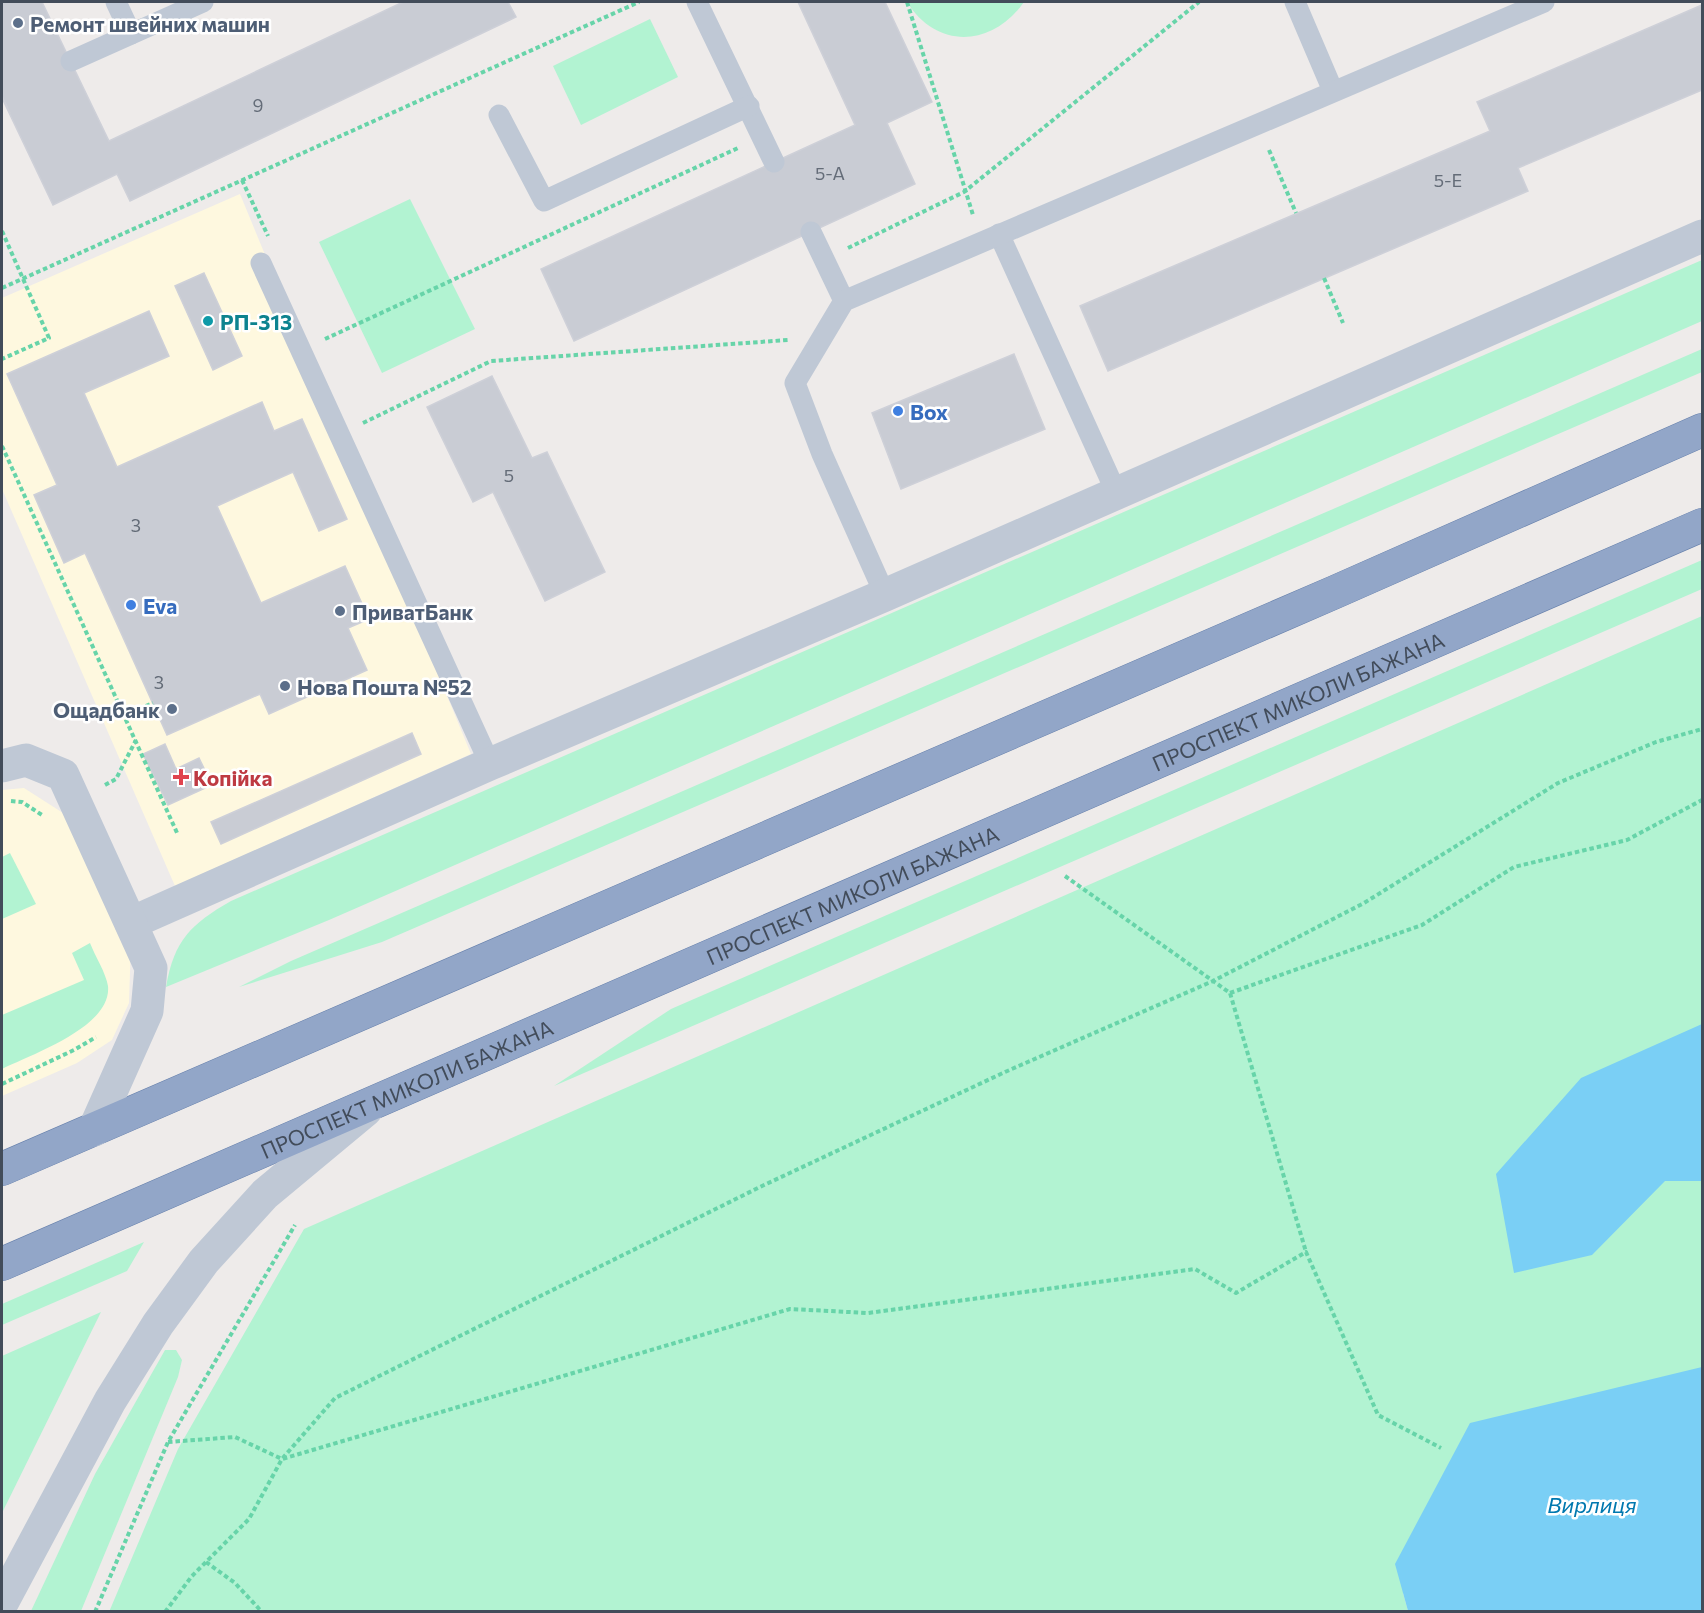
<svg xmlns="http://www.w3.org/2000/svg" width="1704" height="1613" font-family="Commissioner,sans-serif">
  <rect width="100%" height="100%" fill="#eeebea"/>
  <g fill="#fef8df">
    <polygon points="240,194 471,754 175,886 2,489 2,298"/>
    <polygon points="24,788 74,820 131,942 129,1003 112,1040 77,1063 2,1096 2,790"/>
  </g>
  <g fill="#b2f3d2">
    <path d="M907,2H1024C992,47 937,50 907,2Z"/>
    <polygon points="650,19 678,77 581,125 553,66"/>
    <polygon points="410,199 475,329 382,373 319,242"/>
    <path d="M1702,260V321L329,920L166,987C174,940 191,924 231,901Z"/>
    <polygon points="1702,349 1702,372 382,942 239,987 291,961"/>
    <polygon points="1702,560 1702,589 554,1086 671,1009"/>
    <polygon points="1702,616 1702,1382 1403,1593 1408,1611 109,1612 178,1449 304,1229"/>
    <polygon points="10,853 36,904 2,919 2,857"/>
    <path d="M90,943C95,956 106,973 108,986C112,1027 32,1054 2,1069V1015L84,980L72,953Z"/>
    <polygon points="144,1242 127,1271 2,1325 2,1304"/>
    <polygon points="101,1312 2,1513 2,1356"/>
    <polygon points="165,1350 176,1350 182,1360 178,1377 81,1611 31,1611 95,1474"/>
  </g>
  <g fill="#7acff5">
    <polygon points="1702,1024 1702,1181 1665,1181 1592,1255 1514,1273 1496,1174 1581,1078"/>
    <polygon points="1702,1367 1702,1611 1408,1611 1395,1564 1470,1423"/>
  </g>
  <g fill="#c9ccd4" stroke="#ced0d8" stroke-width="1.5">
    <polygon points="2,2 42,2 109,141 403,2 508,2 516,17 130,201 117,174 53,205 2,98 10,113 2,96"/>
    <polygon points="798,2 885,2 932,102 887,123 915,184 574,341 541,269 855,125"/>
    <polygon points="1702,5 1702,90 1518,168 1528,191 1108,371 1080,306 1490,131 1477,102"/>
    <polygon points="204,273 242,356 213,370 175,286"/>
    <polygon points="149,311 169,356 84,393 117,467 262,402 274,431 302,419 347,519 319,531 293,472 217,506 261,603 345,566 369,619 348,628 367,670 269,714 260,694 167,735 85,553 64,563 34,495 57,485 7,374"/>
    <polygon points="1014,354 1045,429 901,489 872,413"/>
    <polygon points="492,376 532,458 547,452 605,572 545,601 493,492 473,502 427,407"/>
    <polygon points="412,733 421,754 221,844 211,822"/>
    <polygon points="165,744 176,769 199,758 212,785 168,805 143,754"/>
  </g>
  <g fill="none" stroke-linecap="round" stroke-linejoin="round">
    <g stroke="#6781ac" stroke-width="34">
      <g id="trunk">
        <polyline points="2,1169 1335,592 1702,430"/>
        <path id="s1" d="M2,1264L1702,525"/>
      </g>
    </g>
    <g stroke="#67d4a9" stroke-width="4" stroke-dasharray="4.5 3" stroke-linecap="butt">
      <polyline points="907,2 973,215"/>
      <polyline points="1269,150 1296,213"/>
      <polyline points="242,180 268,236"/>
      <polyline points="2,231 49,338 2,359"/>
      <polyline points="848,248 964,192 1199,2"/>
      <polyline points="1324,278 1343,323"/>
      <polyline points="2,288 639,2"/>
      <polyline points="325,339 738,148"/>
      <polyline points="363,423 491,361 788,340"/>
      <polyline points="2,446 178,835"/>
      <polyline points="125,715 153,703"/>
      <polyline points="105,785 116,779 136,740"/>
      <polyline points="11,801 22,802 42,815"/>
      <polyline points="1065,876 1230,993 1306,1252"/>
      <polyline points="1230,993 1422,925 1514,867 1627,840 1702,800"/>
      <polyline points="2,1084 74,1050 96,1037"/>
      <polyline points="168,1442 235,1437 282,1459 790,1309 868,1313 1195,1269 1236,1293 1306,1252 1378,1415 1441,1448"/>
      <polyline points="206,1562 235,1583 262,1612"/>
      <polyline points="95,1612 168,1442 295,1225"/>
      <polyline points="165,1612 192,1576 249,1519 282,1459 335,1398 762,1186 1005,1072 1213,981 1364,903 1558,783 1656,742 1702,729"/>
    </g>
    <g stroke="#bfc8d5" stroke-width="21">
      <polyline points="116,2 131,34"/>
      <polyline points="697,2 774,162"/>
      <polyline points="1295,2 1333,91"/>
      <polyline points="71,61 203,2"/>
      <polyline points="499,115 544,201 749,106"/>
      <polyline points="811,232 844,301"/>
      <polyline points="999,234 1116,492"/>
      <polyline points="261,263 490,764"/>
      <polyline points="885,595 822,454 795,383 844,301 1544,2"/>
    </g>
    <polyline stroke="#bfc8d5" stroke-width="33" points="131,923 490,764 885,595 1702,236"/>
    <g stroke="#bfc8d5" stroke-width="33">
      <polyline points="2,766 26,760 63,775 151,968 147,1011 94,1130"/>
      <polyline points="2,1603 110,1401 158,1324 204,1261 265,1194 366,1110"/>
    </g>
    <use href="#trunk" stroke="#92a6c8" stroke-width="33"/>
  </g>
  <g fill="#5c6f8a" stroke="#fff" stroke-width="2">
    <circle cx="18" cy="23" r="6"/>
    <circle cx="340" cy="611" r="6"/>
    <circle cx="285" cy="686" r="6"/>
    <circle cx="172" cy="709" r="6"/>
  </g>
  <circle fill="#0f9aa8" stroke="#fff" stroke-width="2" cx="208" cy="321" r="6"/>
  <g fill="#3f7fe0" stroke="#fff" stroke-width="2">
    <circle cx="898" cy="411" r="6"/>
    <circle cx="131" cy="605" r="6"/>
  </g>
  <path fill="#e0444e" stroke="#fff" stroke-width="2" d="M178 768h6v6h6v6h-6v6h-6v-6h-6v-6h6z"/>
  <g text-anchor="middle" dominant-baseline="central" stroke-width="5" stroke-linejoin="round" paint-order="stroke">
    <g font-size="18" fill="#646c78">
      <text x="258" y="105">9</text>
      <text x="830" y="173">5-А</text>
      <text x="1448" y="180">5-Е</text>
      <text x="509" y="475">5</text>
      <text x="136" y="525">3</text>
      <text x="159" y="682">3</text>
    </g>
    <g font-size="21" font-weight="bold" fill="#4e5e75" stroke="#fff" text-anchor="start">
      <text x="30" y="23">Ремонт швейних машин</text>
      <text x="352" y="611">ПриватБанк</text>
      <text x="297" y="686">Нова Пошта №52</text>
      <text x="160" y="709" text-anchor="end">Ощадбанк</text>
    </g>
    <g font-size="21" font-weight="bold" fill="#0d838f" stroke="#fff" text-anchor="start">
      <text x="220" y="321">РП-313</text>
    </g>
    <g font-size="21" font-weight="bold" fill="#366cbe" stroke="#fff" text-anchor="start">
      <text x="910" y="411">Box</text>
      <text x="143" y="605">Eva</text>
    </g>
    <g font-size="21" fill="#424c5a" stroke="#fff">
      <text stroke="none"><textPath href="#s1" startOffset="1413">ПРОСПЕКТ МИКОЛИ БАЖАНА</textPath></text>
      <text stroke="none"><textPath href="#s1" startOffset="927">ПРОСПЕКТ МИКОЛИ БАЖАНА</textPath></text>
      <text stroke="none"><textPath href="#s1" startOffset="441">ПРОСПЕКТ МИКОЛИ БАЖАНА</textPath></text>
    </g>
    <g font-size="21" font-weight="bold" fill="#be3a42" stroke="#fff" text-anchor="start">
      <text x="193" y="777">Копійка</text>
    </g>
    <g font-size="22" font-style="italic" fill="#0078af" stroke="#fff">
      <text x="1592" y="1504">Вирлиця</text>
    </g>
  </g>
  <rect width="1704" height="1613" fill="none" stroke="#424c5a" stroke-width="6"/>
</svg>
